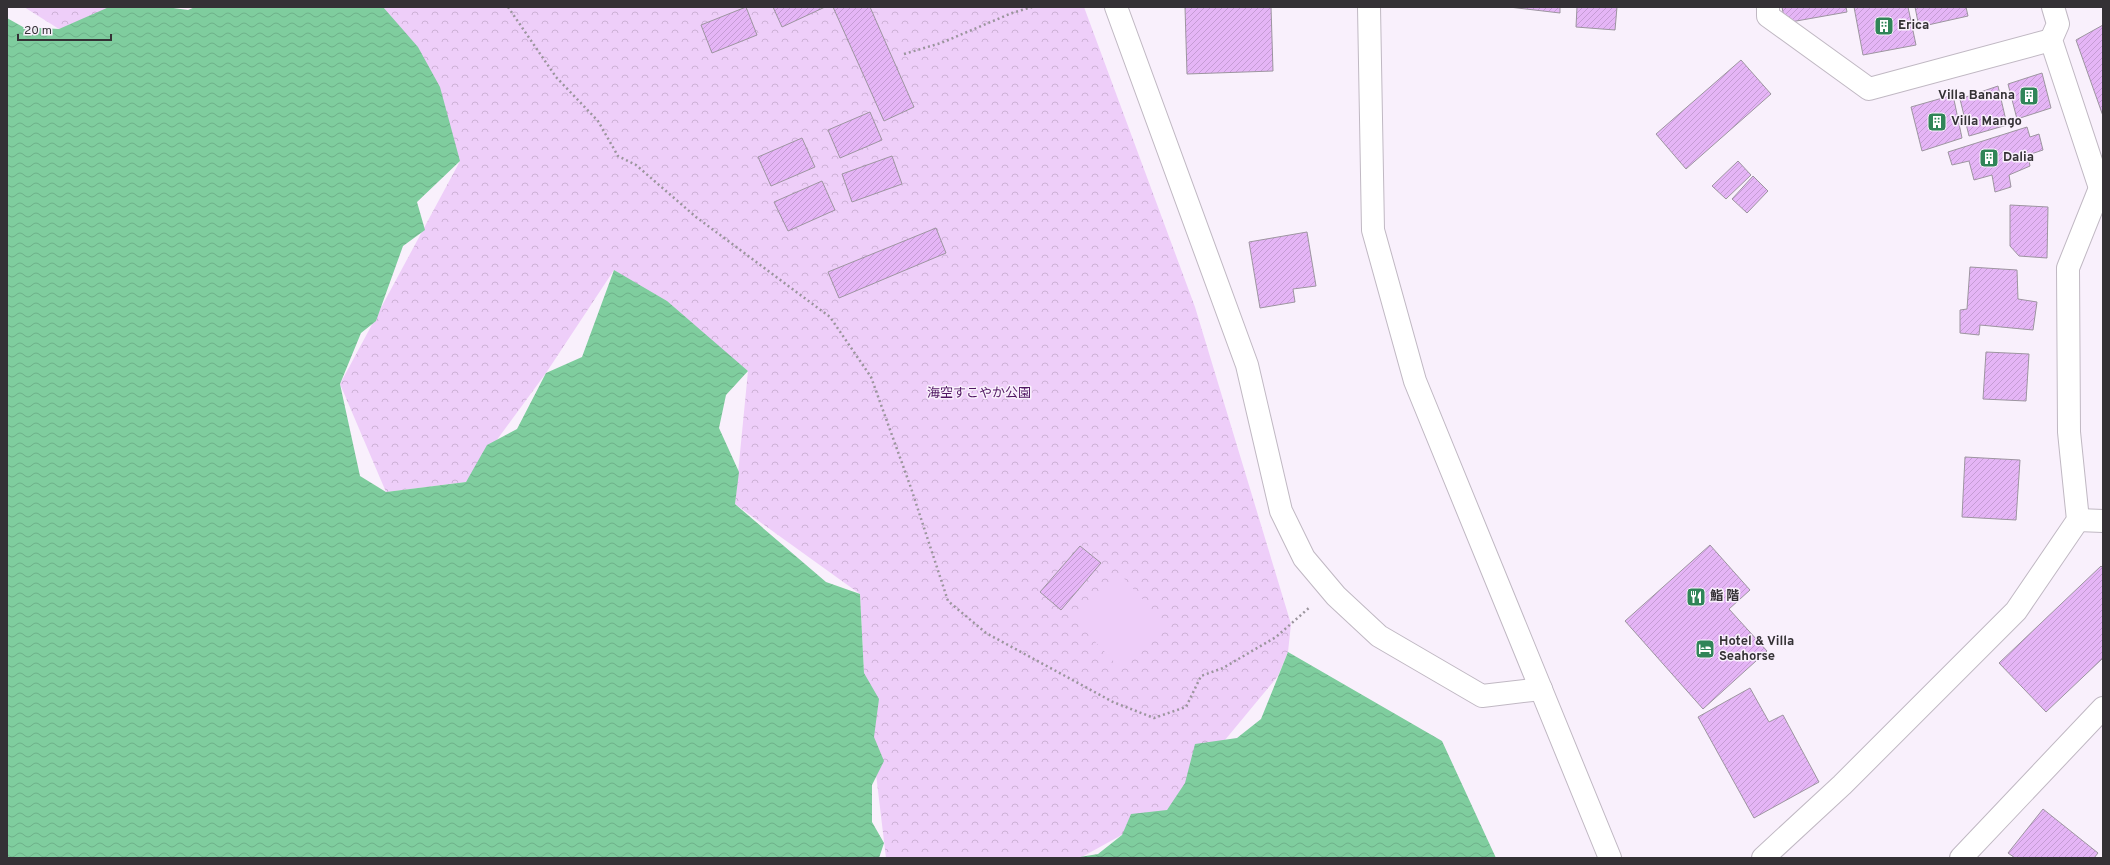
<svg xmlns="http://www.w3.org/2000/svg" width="2110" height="865" font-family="Overpass,'Noto Sans JP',sans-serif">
  <defs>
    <pattern id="park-crowns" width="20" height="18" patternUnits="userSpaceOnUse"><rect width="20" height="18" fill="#eecef9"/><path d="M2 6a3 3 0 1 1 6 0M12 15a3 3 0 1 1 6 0" fill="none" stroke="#cdb1d6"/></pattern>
    <pattern id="water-waves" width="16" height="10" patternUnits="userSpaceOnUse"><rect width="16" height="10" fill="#7fcd9e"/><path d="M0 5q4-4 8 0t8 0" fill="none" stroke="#6eb089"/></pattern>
    <pattern id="building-hatch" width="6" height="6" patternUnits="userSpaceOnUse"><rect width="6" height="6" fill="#e5b5f6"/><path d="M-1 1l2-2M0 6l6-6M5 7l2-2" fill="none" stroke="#c59cd4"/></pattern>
  </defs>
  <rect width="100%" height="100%" fill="#f9f0fc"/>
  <g fill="url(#park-crowns)">
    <polygon points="24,7 168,7 59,29"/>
    <polygon points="372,7 1084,7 1195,307 1291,624 1288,652 1278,676 1167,810 1080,858 886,858 864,673 860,594 735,504 748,371 614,270 546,373 466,482 386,492 340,384 460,161"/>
  </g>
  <polygon fill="#eecef9" points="1121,575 1164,623 1118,666 1074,619"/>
  <g fill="url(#water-waves)">
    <polygon points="109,7 166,7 188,10 195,7 383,7 418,47 440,87 460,161 417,202 425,230 403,246 376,321 361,333 340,384 360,476 386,492 466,482 487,445 517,429 546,373 582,357 614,270 667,301 748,371 726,395 719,428 739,472 735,504 826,582 860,594 864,673 879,699 874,737 884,761 872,785 872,822 884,843 879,858 7,858 7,18 23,27 59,29"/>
    <polygon points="1288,652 1442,741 1496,858 1074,858 1098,854 1122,835 1131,814 1167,810 1185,783 1195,744 1237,738 1261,719"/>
  </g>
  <g fill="url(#building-hatch)" stroke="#9d95a0">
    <polygon points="746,7 757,35 712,53 701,25"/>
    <polygon points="773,7 825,7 782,27"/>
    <polygon points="833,7 870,7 914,107 884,121"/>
    <polygon points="1185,7 1271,7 1273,71 1187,74"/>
    <polygon points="1509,7 1560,7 1560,13"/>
    <polygon points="1577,7 1617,7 1615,30 1576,27"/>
    <polygon points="1782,7 1846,7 1847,12 1785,23"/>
    <polygon points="1854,7 1908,7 1916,45 1863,55"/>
    <polygon points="1915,7 1966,7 1968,16 1919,27"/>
    <polygon points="2103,25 2103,116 2076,40"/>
    <polygon points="1741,60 1771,94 1686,169 1656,134"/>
    <polygon points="2042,73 2051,108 2017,119 2008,84"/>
    <polygon points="1998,86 2007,125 1969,136 1960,99"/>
    <polygon points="1953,95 1962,138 1922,151 1911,107"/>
    <polygon points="870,112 882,140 840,158 828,130"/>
    <polygon points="2027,127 2030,137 2039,134 2043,150 2028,155 2030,166 2009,175 2011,187 1995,192 1992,175 1974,180 1969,161 1952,165 1948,152"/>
    <polygon points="802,138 815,167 771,186 758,157"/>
    <polygon points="892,156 902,184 852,202 842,174"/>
    <polygon points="1738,161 1751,175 1726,199 1712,186"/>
    <polygon points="1753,176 1768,191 1747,213 1732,199"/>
    <polygon points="822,181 835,210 788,231 774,202"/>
    <polygon points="2010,205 2048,207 2047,258 2019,256 2010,246"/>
    <polygon points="936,228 946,253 839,298 828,272"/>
    <polygon points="1307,232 1316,286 1293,289 1295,302 1260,308 1249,242"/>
    <polygon points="1970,267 2017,270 2018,299 2037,302 2033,330 1980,325 1979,335 1960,333 1960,310 1967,309"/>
    <polygon points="1986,352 2029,354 2026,401 1983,399"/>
    <polygon points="1965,457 2020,460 2016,520 1962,517"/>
    <polygon points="1710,545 1750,590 1729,609 1767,651 1703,709 1625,621"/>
    <polygon points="1080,546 1101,563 1061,610 1040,592"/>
    <polygon points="2101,566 2103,568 2103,658 2046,712 1999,663"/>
    <polygon points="1750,688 1769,722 1783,715 1819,782 1754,818 1698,717"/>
    <polygon points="2043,809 2098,853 2094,858 2015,858 2008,853"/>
  </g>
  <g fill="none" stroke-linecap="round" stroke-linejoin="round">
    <g stroke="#c0b8c3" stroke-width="24">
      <g id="minor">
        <polyline points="1116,7 1247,365 1281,511 1304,558 1336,596 1379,636 1482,696 1541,689"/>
        <polyline points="1369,7 1373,230 1415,381 1610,858"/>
        <polyline points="1768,7 1768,16 1869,89 2051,40"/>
        <polyline points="2053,7 2058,24 2051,40 2100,188"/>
        <polyline points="2078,520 2103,521"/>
        <polyline points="1763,858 1842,785 2016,611 2078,520 2069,432 2068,268 2100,188 2103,185"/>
        <polyline points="1961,858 2103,708"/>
      </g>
    </g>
    <g stroke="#9b959d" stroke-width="2.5" stroke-dasharray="2 3" stroke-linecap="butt">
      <polyline points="508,7 556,77 598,121 618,156 636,165 696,217 830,317 871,377 911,488 948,601 986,633 1113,702 1154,718 1186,707 1201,676 1223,668 1276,637 1310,607"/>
      <polyline points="904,54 941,43 1012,13 1032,7"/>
    </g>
    <use href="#minor" stroke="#fff" stroke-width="22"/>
  </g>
  <defs>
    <g id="building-square" transform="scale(1)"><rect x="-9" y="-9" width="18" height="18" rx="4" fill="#308558" stroke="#f9f0fc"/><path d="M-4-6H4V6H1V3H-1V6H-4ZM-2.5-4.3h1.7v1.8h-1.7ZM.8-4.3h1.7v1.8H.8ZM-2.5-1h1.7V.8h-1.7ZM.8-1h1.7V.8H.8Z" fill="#fff"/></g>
    <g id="restaurant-square" transform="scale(1)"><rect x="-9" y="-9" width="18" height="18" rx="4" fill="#308558" stroke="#f9f0fc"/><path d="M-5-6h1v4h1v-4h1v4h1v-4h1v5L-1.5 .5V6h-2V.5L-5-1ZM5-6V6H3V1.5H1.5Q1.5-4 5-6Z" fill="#fff"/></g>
    <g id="hotel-square" transform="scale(1)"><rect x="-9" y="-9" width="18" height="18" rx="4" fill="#308558" stroke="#f9f0fc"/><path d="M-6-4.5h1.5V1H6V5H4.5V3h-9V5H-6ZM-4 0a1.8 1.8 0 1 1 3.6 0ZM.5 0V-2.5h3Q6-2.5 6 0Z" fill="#fff"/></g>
  </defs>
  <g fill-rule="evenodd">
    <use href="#building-square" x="1884" y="26"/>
    <use href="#building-square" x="2029" y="96"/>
    <use href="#building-square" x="1937" y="122"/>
    <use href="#building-square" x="1989" y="158"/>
    <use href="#restaurant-square" x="1696" y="597"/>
    <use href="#hotel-square" x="1705" y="649"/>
  </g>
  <g text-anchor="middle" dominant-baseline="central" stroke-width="3" stroke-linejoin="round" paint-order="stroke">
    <g font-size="13" font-weight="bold" fill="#343135" stroke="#f9f0fc" text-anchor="start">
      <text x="1898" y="26">Erica</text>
      <text x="2015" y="96" text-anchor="end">Villa Banana</text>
      <text x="1951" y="122">Villa Mango</text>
      <text x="2003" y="158">Dalia</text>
      <text x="1710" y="597">鮨 階</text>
      <text x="1719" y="642">Hotel &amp; Villa<tspan x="1719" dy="15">Seahorse</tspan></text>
    </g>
    <g font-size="13" fill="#501662" stroke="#f9f0fc">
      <text x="979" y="394">海空すこやか公園</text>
    </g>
  </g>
  <rect width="2110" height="865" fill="none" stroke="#343135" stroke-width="16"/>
  <path d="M18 34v6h93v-6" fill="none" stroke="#343135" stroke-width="2"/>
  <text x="24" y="34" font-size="12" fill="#343135" stroke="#f9f0fc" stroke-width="3" paint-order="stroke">20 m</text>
</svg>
